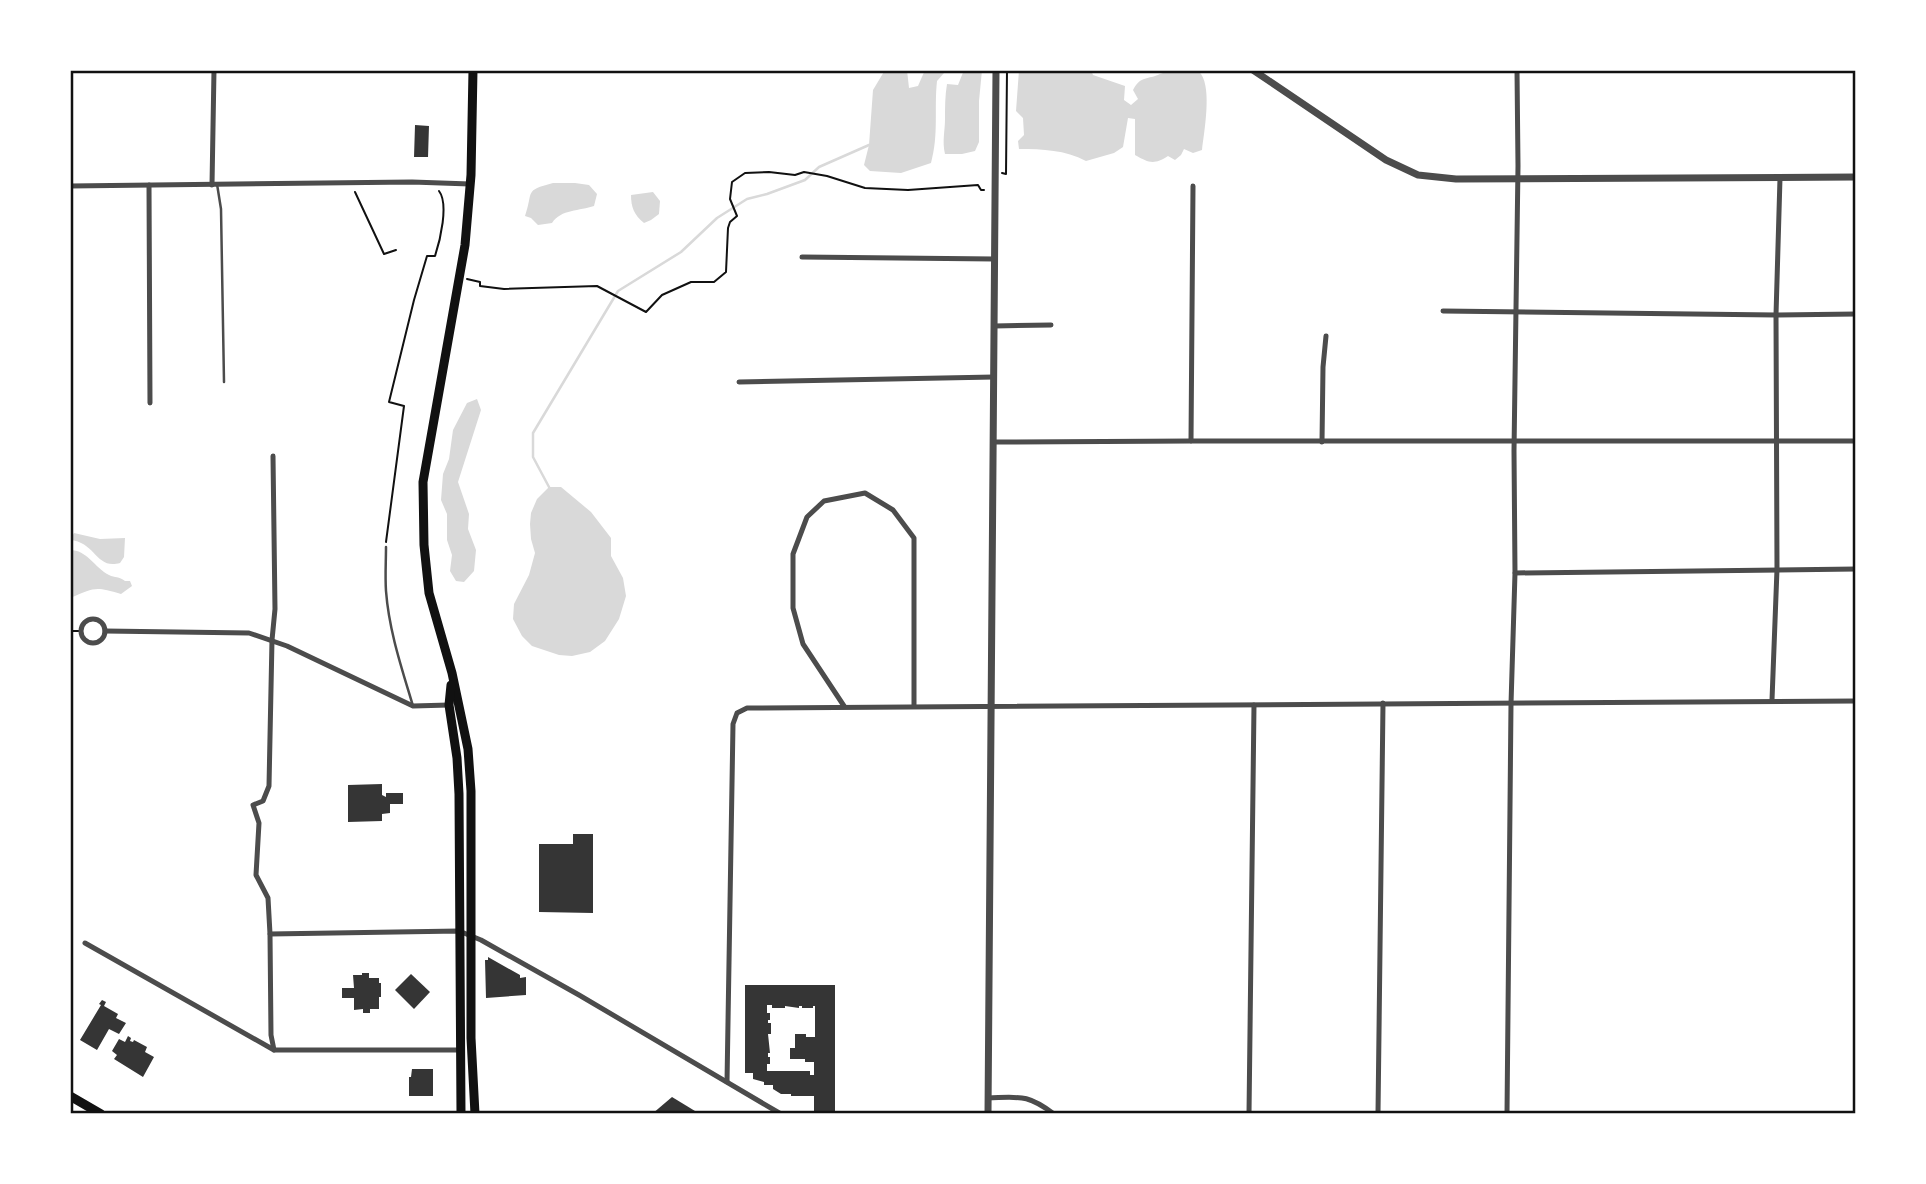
<svg xmlns="http://www.w3.org/2000/svg" width="1926" height="1184" font-family="'Source Sans 3',sans-serif">
  <rect width="100%" height="100%" fill="#fff"/>
  <g fill="#d9d9d9">
    <path d="M885,70H907L909,88L918,86L925,70H942L944,73L937,81C934,109 939,134 931,163L901,173L870,171L864,165L869,145L873,90Z"/>
    <path d="M964,70H982L979,101V142L975,151L962,154H945C942,141 945,131 945,119C945,107 945,96 947,84L958,85Z"/>
    <path d="M1019,70H1091L1093,75L1125,86L1124,100L1131,105L1138,99L1133,90C1141,75 1148,80 1160,74C1170,70 1176,70 1186,70C1192,70 1198,69 1201,74C1212,90 1204,132 1202,150L1193,153L1184,149L1181,155L1175,160L1168,156C1154,165 1149,163 1135,155V119L1128,118L1123,147L1114,153L1086,161C1065,150 1043,149 1019,149L1018,141L1024,135L1023,118L1016,111Z"/>
    <path d="M553,183H575L589,185L597,194L594,206C580,211 561,209 552,223L538,225L531,218L525,216C534,191 523,191 553,183Z"/>
    <path d="M653,192L660,201L659,214L651,220L644,223C634,215 631,207 631,195Z"/>
    <polygon points="477,399 481,410 458,482 469,514 468,529 476,550 474,571 464,582 456,581 450,571 452,555 447,540 447,514 441,500 443,474 449,459 453,430 467,403"/>
    <polygon points="549,487 561,487 591,512 611,538 611,556 623,578 626,596 619,619 605,641 590,652 572,656 559,655 532,646 522,636 513,619 514,604 529,575 535,553 531,539 530,524 531,513 537,499"/>
    <path d="M74,533L100,539L125,538L124,557L120,563C96,570 96,542 70,540Z"/>
    <path d="M70,550C87,550 94,567 109,575C115,578 119,576 125,581H130L132,586L121,594C94,586 95,588 70,598Z"/>
  </g>
  <g fill="none" stroke-linecap="round" stroke-linejoin="round">
    <polyline stroke="#d9d9d9" stroke-width="2.5" points="549,487 533,457 533,433 618,291 681,252 717,218 747,199 767,194 805,180 819,167 869,145"/>
  </g>
  <g fill="#353535" fill-rule="evenodd">
    <polygon points="415,125 429,126 428,157 414,157"/>
    <polygon points="382,784 382,795 386,797 386,793 403,793 403,804 390,804 390,813 382,814 382,821 348,822 348,785"/>
    <polygon points="573,834 593,834 593,913 539,912 539,844 573,844"/>
    <polygon points="488,957 520,975 520,978 526,977 526,995 486,998 485,960 488,960"/>
    <polygon points="362,973 369,973 369,978 379,978 379,983 381,983 381,997 379,997 379,1009 370,1009 370,1013 363,1013 363,1009 354,1010 354,998 342,998 342,988 354,988 353,975 362,975"/>
    <polygon points="411,974 430,992 414,1009 395,990"/>
    <path d="M745,985H835V1114H814V1096H791V1094H781L773,1089V1085H764V1082L753,1079V1073H745ZM767,1005H772V1008H785V1006L799,1008V1006H802V1008H813V1006H815V1037H806V1034H795V1048H790V1059H805V1062H814V1075H810V1071H767V1064H770V1057H768V1053H770L768,1034H771V1023H768V1020H770V1013H767Z"/>
    <polygon points="102,1000 106,1002 104,1006 118,1014 116,1018 126,1023 119,1034 109,1029 97,1050 80,1040 101,1005 99,1004"/>
    <polygon points="128,1036 131,1038 130,1041 133,1042 134,1040 147,1047 145,1052 154,1057 143,1077 114,1059 117,1055 112,1051 119,1039 125,1042"/>
    <polygon points="412,1069 433,1069 433,1096 409,1096 409,1077 411,1077"/>
    <polygon points="672,1097 695,1111 695,1114 652,1114"/>
  </g>
  <g fill="none" stroke-linecap="round" stroke-linejoin="round">
    <g stroke="#111" stroke-width="2">
      <polyline points="1002,173 1006,174 1007,70"/>
      <polyline points="355,192 384,254 396,250"/>
      <polyline points="467,279 480,282 480,286 504,289 597,286 646,312 662,295 691,282 714,282 726,272 728,228 730,222 737,216 730,199 732,182 745,173 769,172 795,175 804,172 827,176 865,188 908,190 978,185 981,190 984,190"/>
      <path d="M386,542L404,406L389,402L414,300L427,256H435C440,241 449,204 439,191"/>
      <polyline points="70,631 81,631"/>
    </g>
    <g stroke="#4c4c4c" stroke-width="2.5">
      <polyline points="217,184 221,209 224,382"/>
      <path d="M386,547C386,561 385,577 386,591C389,631 402,669 413,706"/>
    </g>
    <g stroke="#4c4c4c" stroke-width="5">
      <polyline points="149,185 150,403"/>
      <polyline points="212,185 214,70"/>
      <polyline points="70,186 412,182 470,184"/>
      <polyline points="802,257 994,259"/>
      <polyline points="1443,311 1776,315 1856,314"/>
      <polyline points="994,326 1051,325"/>
      <polyline points="739,382 994,377"/>
      <polyline points="1191,441 1193,186"/>
      <polyline points="994,442 1191,441 1856,441"/>
      <polyline points="1322,442 1323,367 1326,336"/>
      <polyline points="273,456 275,609 272,640 269,786 263,801 253,805 259,823 256,875 268,898 270,934 271,1035 274,1050"/>
      <polyline points="1515,573 1856,569"/>
      <circle cx="93" cy="631" r="12"/>
      <polyline points="105,631 249,633 287,646 413,706 449,705"/>
      <polyline points="1772,700 1777,569 1776,315 1780,178"/>
      <polyline points="844,706 803,644 793,608 793,554 807,517 824,501 865,493 893,510 914,538 914,705"/>
      <polyline points="270,934 459,931 481,940 579,995 781,1114"/>
      <polyline points="85,943 274,1050 460,1050"/>
      <polyline points="727,1082 733,724 737,713 747,708 1856,701"/>
      <path d="M988,1098C1021,1097 1027,1094 1054,1114"/>
      <polyline points="1249,1114 1254,705"/>
      <polyline points="1378,1114 1383,703"/>
      <polyline points="1507,1114 1511,704 1515,573 1514,451 1518,166 1517,70"/>
    </g>
    <g stroke="#4c4c4c" stroke-width="7">
      <polyline points="1253,70 1386,160 1418,175 1456,179 1856,177"/>
      <polyline points="988,1114 996,70"/>
    </g>
    <g stroke="#111" stroke-width="9">
      <polyline points="473,70 471,175 465,245 423,482 424,545 429,593 452,673 468,749 471,791 471,1038 475,1114"/>
      <polyline points="451,685 449,705 457,758 459,794 461,1114"/>
    </g>
    <polyline stroke="#111" stroke-width="9" points="70,1096 101,1114"/>
  </g>
  <rect width="1926" height="1184" fill="none" stroke="#ffffff" stroke-width="144"/>
  <rect x="72" y="72" width="1782" height="1040" fill="none" stroke="#111" stroke-width="2.5"/>
</svg>
